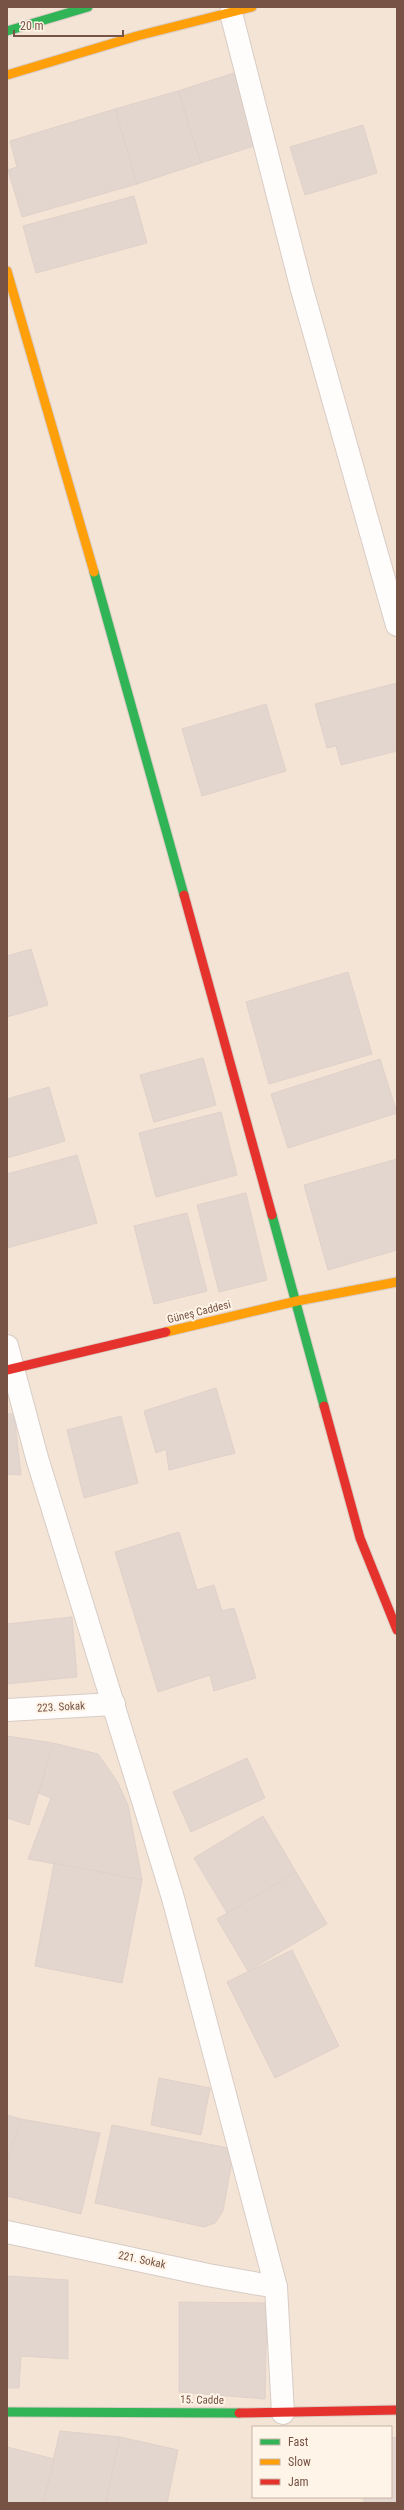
<svg xmlns="http://www.w3.org/2000/svg" width="404" height="2510" font-family="'Roboto Condensed',sans-serif">
  <rect width="100%" height="100%" fill="#f7efe7"/>
  <path fill="#f3e4d6" fill-rule="evenodd" d="M7,7H397V2503H7ZM253,2427H391V2497H253Z"/>
  <g fill="#e3d6ce" stroke="#e0d1c9">
    <polygon points="234,73 257,145 201,163 178,91"/>
    <polygon points="178,91 201,163 137,184 115,109"/>
    <polygon points="115,109 137,184 22,217 8,170 17,167 10,141"/>
    <polygon points="363,125 377,173 305,195 290,147"/>
    <polygon points="134,196 147,243 36,273 23,226"/>
    <polygon points="397,683 397,751 341,765 336,746 327,748 315,704"/>
    <polygon points="266,704 286,771 202,796 182,729"/>
    <polygon points="31,949 48,1005 7,1017 7,956"/>
    <polygon points="348,972 372,1054 269,1084 246,1002"/>
    <polygon points="203,1058 216,1105 154,1122 140,1075"/>
    <polygon points="380,1059 397,1113 288,1148 271,1094"/>
    <polygon points="49,1087 65,1141 7,1158 7,1099"/>
    <polygon points="221,1112 237,1175 156,1197 139,1133"/>
    <polygon points="77,1155 97,1223 7,1248 7,1174"/>
    <polygon points="397,1159 397,1250 328,1270 304,1185"/>
    <polygon points="246,1193 267,1280 219,1292 197,1205"/>
    <polygon points="187,1213 207,1291 154,1304 134,1226"/>
    <polygon points="216,1388 235,1453 169,1470 166,1449 156,1453 144,1411"/>
    <polygon points="7,1414 14,1414 21,1475 7,1474"/>
    <polygon points="121,1416 138,1483 84,1498 67,1430"/>
    <polygon points="179,1532 197,1590 214,1585 222,1611 234,1608 256,1678 214,1691 210,1675 158,1692 115,1552"/>
    <polygon points="72,1617 77,1677 7,1684 7,1624"/>
    <polygon points="7,1736 53,1743 29,1825 7,1818"/>
    <polygon points="53,1743 98,1754 117,1781 128,1805 142,1880 28,1859 51,1798 39,1793"/>
    <polygon points="247,1758 265,1798 191,1832 173,1792"/>
    <polygon points="263,1816 296,1872 227,1913 194,1858"/>
    <polygon points="54,1863 142,1880 122,1983 35,1966"/>
    <polygon points="296,1872 327,1924 248,1971 217,1919"/>
    <polygon points="292,1950 339,2046 275,2078 227,1982"/>
    <polygon points="159,2078 210,2088 201,2135 151,2125"/>
    <polygon points="7,2115 21,2119 7,2161"/>
    <polygon points="21,2119 100,2133 81,2214 7,2196 7,2161"/>
    <polygon points="112,2125 228,2148 231,2167 223,2211 215,2223 204,2227 95,2203"/>
    <polygon points="7,2276 68,2280 68,2359 21,2356 19,2388 7,2388"/>
    <polygon points="179,2302 267,2303 265,2399 179,2392"/>
    <polygon points="60,2431 120,2437 106,2503 43,2503"/>
    <polygon points="120,2437 178,2450 167,2503 106,2503"/>
    <polygon points="391,2437 397,2438 397,2503 364,2503 364,2497 391,2497"/>
    <polygon points="7,2447 54,2459 43,2503 7,2503"/>
  </g>
  <g fill="none" stroke-linecap="round" stroke-linejoin="round">
    <g stroke="#d8ccc5" stroke-width="24">
      <g id="street">
        <polyline points="231,13 301,286 397,625"/>
        <polyline points="7,1346 37,1458 173,1898 276,2287 283,2413"/>
        <polyline points="7,1710 114,1704"/>
        <polyline points="7,2232 208,2275 276,2287"/>
      </g>
    </g>
    <g stroke="#d8cbc3" stroke-width="11">
      <g id="fast">
        <polyline points="7,31 88,7"/>
        <polyline points="94,572 184,895"/>
        <polyline points="272,1215 324,1406"/>
        <polyline points="7,2412 239,2413"/>
      </g>
    </g>
    <g stroke="#d8cbc3" stroke-width="11">
      <g id="slow">
        <polyline points="7,75 137,36 252,7"/>
        <polyline points="7,271 94,572"/>
        <polyline points="166,1332 297,1301 397,1282"/>
      </g>
    </g>
    <g stroke="#d8cbc3" stroke-width="11">
      <g id="jam">
        <polyline points="184,895 272,1215"/>
        <polyline points="7,1370 166,1332"/>
        <polyline points="324,1406 360,1538 397,1630"/>
        <polyline points="239,2413 397,2410"/>
      </g>
    </g>
    <use href="#street" stroke="#fefdfb" stroke-width="22"/>
    <use href="#fast" stroke="#30b455" stroke-width="9"/>
    <use href="#slow" stroke="#ff9f0a" stroke-width="9"/>
    <use href="#jam" stroke="#e5322d" stroke-width="9"/>
  </g>
  <g text-anchor="middle" dominant-baseline="central" stroke-width="4" stroke-linejoin="round" paint-order="stroke">
    <g font-size="11" fill="#765345" stroke="#fff4e8">
      <text transform="translate(199 1312) rotate(-14)">Güneş Caddesi</text>
      <text transform="translate(61 1707) rotate(-3)">223. Sokak</text>
      <text transform="translate(142 2260) rotate(12)">221. Sokak</text>
      <text transform="translate(202 2400) rotate(1)">15. Cadde</text>
    </g>
  </g>
  <rect width="404" height="2510" fill="none" stroke="#765345" stroke-width="16"/>
  <rect x="252" y="2426" width="140" height="72" fill="#fff4e8" stroke="#c8b4a7"/>
  <rect x="260" y="2439" width="20" height="6" fill="#30b455" stroke="#c8b4a7"/>
  <text x="288" y="2446" font-size="12" fill="#765345">Fast</text>
  <rect x="260" y="2459" width="20" height="6" fill="#ff9f0a" stroke="#c8b4a7"/>
  <text x="288" y="2466" font-size="12" fill="#765345">Slow</text>
  <rect x="260" y="2479" width="20" height="6" fill="#e5322d" stroke="#c8b4a7"/>
  <text x="288" y="2486" font-size="12" fill="#765345">Jam</text>
  <path d="M14 30v6h109v-6" fill="none" stroke="#765345" stroke-width="2"/>
  <text x="20" y="30" font-size="12" fill="#765345" stroke="#fff4e8" stroke-width="3" paint-order="stroke">20 m</text>
</svg>
